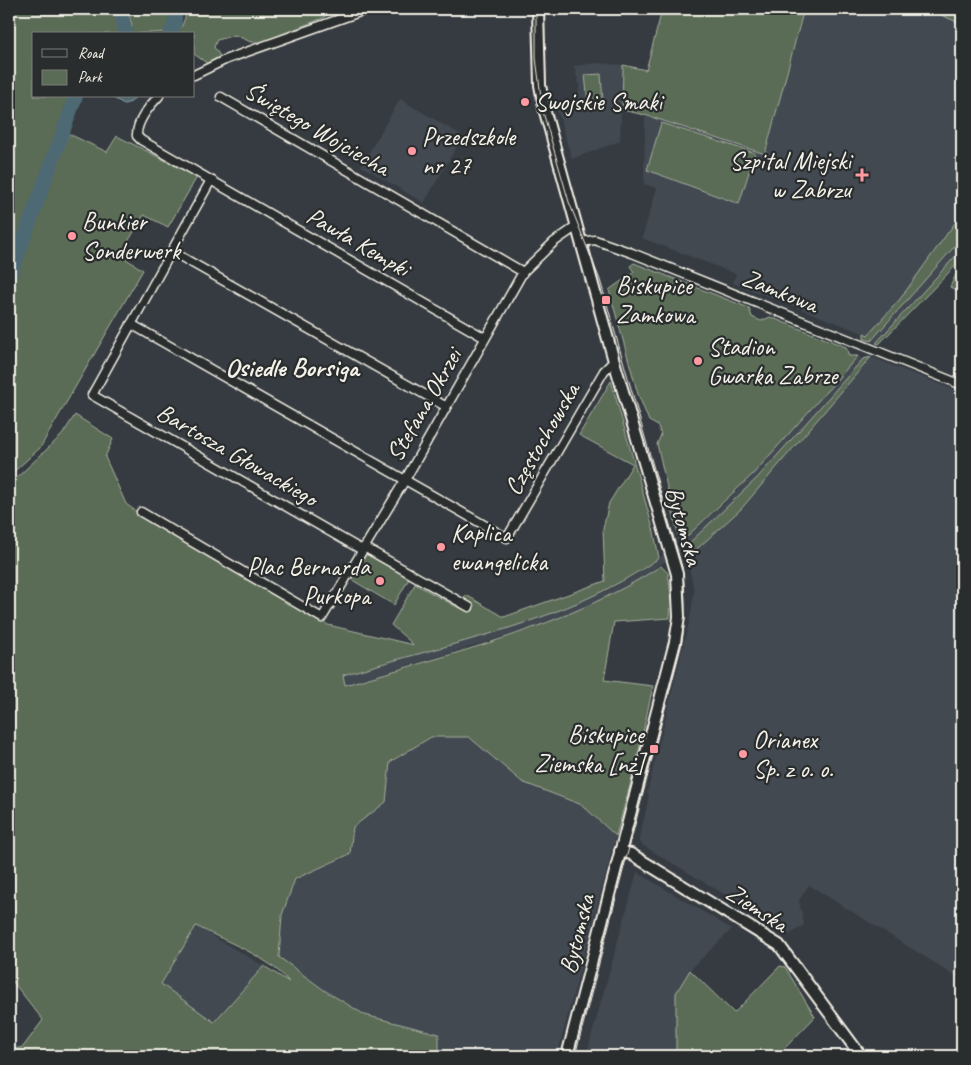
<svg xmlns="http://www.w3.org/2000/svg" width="971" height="1065" font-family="Caveat,sans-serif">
  <rect width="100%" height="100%" fill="#363b41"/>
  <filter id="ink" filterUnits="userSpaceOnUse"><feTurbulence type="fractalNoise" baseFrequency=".02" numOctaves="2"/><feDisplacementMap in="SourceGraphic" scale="10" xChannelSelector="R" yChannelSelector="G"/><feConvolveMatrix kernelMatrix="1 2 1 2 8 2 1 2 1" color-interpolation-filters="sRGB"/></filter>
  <g filter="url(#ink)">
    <g fill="#434851">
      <polygon points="805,9 927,9 962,24 962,213 901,297 868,335 733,283 736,274 642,238 657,188 644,184 645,115 765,154"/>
      <polygon points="596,63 623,65 620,141 572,159 555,103 579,103 579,84 574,66"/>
      <polygon points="400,99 463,136 424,203 361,166"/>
      <polygon points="962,238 962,249 876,343 871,341"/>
      <polygon points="858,356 863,359 732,505 682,549 640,580 607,598 552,622 345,685 343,675 549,613 608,590 635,575 680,543 728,500"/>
      <polygon points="871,357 962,393 962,980 809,885 799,900 804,925 789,935 776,925 642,845 639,840 648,801 649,794 647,793 691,614 694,590 687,558 741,509"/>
      <polygon points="431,737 469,737 522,782 582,805 616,836 557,1056 439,1056 439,1034 365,1015 324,990 279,956 282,915 295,879 350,854 353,827 386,802 390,763"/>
      <polygon points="637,872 732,929 690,970 676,993 676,1056 586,1056"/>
      <polygon points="195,926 264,966 214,1022 161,984"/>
    </g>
    <g fill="#5a6c56" stroke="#a7ae9f" fill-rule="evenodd">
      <polygon points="9,9 115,9 117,23 122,33 125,34 34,34 34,96 72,96 9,264"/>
      <polygon points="127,9 171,9 173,15 169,32 129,34 132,25"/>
      <polygon points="185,9 326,9 328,14 323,18 262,42 251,42 235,35 217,40 214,47 220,56 208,64 194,54 194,34 174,34 182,26 187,12"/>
      <polygon points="660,9 804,9 765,154 645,115 622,110 623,65 646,70 661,14"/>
      <polygon points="927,9 962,9 962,24"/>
      <polygon points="601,74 603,102 588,103 585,75"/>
      <polygon points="661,123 755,153 739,204 647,170"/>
      <polygon points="69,134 107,152 117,136 197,177 168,227 144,215 120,255 143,270 40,448 9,476 9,289"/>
      <polygon points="962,213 962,238 871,341 864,339 864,333 868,335 900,299"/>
      <polygon points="962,249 962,259 879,344 876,343"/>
      <polygon points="634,263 749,308 752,317 761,321 770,317 846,347 849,356 858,356 754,473 680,543 657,444 661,435 658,426 649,421 638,394 609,290 634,272 630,266"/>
      <polygon points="959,268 962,270 962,288 960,293 950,287"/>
      <polygon points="871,357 741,509 687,558 683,549 758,477 863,359"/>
      <path d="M611,381L654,532L659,558C567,623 449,643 343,675L345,685C453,653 565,628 661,566L668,573L671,595L670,618L614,622L604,680L653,686L636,764L616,836L582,805L522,782L469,737H431L390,762L386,802L353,827L350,854L295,879L282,915L279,957L324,990L365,1015L439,1034V1056H9V1050L23,1047L43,1020L9,977V485L62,435L75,415L113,439L105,457L126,504L141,515L328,625L414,645L391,625L415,584L459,608L466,595L504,617L605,581L603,529L609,503L633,464L579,435ZM196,926C226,942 267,955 289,982L264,966L214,1022L161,984Z"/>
      <polygon points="366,554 410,577 394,605 349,578 363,555"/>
      <polygon points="780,966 785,967 815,1017 777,1056 676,1056 676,993 690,970 734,1013"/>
    </g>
    <polygon fill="#4e6973" stroke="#909fa2" points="110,96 136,96 131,102 124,104"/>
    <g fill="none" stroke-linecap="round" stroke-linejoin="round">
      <g stroke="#4e6973" stroke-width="14">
        <polyline points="120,9 126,34"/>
        <polyline points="170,34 175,23 175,9"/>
        <polyline points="9,279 76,96"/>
      </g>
      <g stroke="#f4f1e8" stroke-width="11">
        <g id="street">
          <polyline points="194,75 227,59 368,9"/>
          <path d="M159,96C150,105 136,122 137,136L141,140L485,338"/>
          <polyline points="221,97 523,272"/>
          <polyline points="211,180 92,395 362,550"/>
          <polyline points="581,242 595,240 632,253 962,385"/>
          <polyline points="171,251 445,406"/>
          <polyline points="131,324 507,538 604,371 614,361"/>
          <polyline points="141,512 322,618 405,480 523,272 554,242 577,226"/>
          <polyline points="364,547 469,607"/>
        </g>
      </g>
      <g stroke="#f4f1e8" stroke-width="14">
        <g id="secondary">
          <polyline points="538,9 540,85 545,112 614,361 677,574 679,617 675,642 567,1056"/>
          <polyline points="620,851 631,854 779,945 861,1056"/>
        </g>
      </g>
      <use href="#street" stroke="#2a2d2e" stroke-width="8"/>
      <use href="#secondary" stroke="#2a2d2e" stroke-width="10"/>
      <path stroke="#f4f1e8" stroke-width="1" d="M536,9V58L543,112L569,202L600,280L682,567C686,595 686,620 681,647L575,1056"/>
    </g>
  </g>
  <g fill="#ff9aa2" stroke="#2a2d2e" stroke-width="2">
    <circle cx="525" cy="102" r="5"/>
    <circle cx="412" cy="151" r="5"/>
    <path d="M859.5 167.5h5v5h5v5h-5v5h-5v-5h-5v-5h5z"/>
    <circle cx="72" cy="236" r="5"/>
    <rect x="601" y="295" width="10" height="10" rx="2.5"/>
    <circle cx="698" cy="361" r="5"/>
    <circle cx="441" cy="547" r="5"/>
    <circle cx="380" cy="581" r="5"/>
    <rect x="649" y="744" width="10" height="10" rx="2.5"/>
    <circle cx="743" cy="754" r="5"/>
  </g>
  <g text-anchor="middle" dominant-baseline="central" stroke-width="4.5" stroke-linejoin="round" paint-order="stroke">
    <g font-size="25" fill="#f4f1e8" stroke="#2a2d2e" text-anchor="start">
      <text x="535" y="102">Swojskie Smaki</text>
      <text x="422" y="137">Przedszkole<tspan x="422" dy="29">nr 27</tspan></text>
      <text x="851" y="161" text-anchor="end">Szpital Miejski<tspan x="851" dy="29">w Zabrzu</tspan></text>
      <text x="82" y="222">Bunkier<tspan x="82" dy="29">Sonderwerk</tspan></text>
      <text x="616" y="286">Biskupice<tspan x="616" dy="29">Zamkowa</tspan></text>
      <text x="708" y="347">Stadion<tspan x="708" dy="29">Gwarka Zabrze</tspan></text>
      <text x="451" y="533">Kaplica<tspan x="451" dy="29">ewangelicka</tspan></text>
      <text x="370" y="567" text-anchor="end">Plac Bernarda<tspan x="370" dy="29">Purkopa</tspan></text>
      <text x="644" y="735" text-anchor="end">Biskupice<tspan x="644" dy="29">Ziemska [nż]</tspan></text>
      <text x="753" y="740">Orianex<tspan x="753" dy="29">Sp. z o. o.</tspan></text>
    </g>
    <g font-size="25" fill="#f4f1e8" stroke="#2a2d2e">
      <text transform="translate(317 129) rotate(30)">Świętego Wojciecha</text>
      <text transform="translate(358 242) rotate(30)">Pawła Kempki</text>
      <text transform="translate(780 291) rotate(22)">Zamkowa</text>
      <text transform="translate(424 405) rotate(-60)">Stefana Okrzei</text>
      <text transform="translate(542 439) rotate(-60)">Częstochowska</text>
      <text transform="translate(237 455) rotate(30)">Bartosza Głowackiego</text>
      <text transform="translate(684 526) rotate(74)">Bytomska</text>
      <text transform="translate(757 908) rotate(33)">Ziemska</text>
      <text transform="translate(577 934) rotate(-76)">Bytomska</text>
    </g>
    <g font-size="26" font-weight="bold" fill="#f4f1e8" stroke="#2a2d2e">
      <text x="292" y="367">Osiedle Borsiga</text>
    </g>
  </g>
  <rect width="971" height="1065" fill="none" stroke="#2a2d2e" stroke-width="30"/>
  <rect x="15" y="15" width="941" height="1035" fill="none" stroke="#f4f1e8" stroke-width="2" filter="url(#ink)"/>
  <rect x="32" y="32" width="162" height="65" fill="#2a2d2e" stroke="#7b7b78"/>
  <rect x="42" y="49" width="25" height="8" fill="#2a2d2e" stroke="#7b7b78"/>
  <text x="78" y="58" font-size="15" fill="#f4f1e8">Road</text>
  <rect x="42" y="70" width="25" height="15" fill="#5a6c56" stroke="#7b7b78"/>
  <text x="78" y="82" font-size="15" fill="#f4f1e8">Park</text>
</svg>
